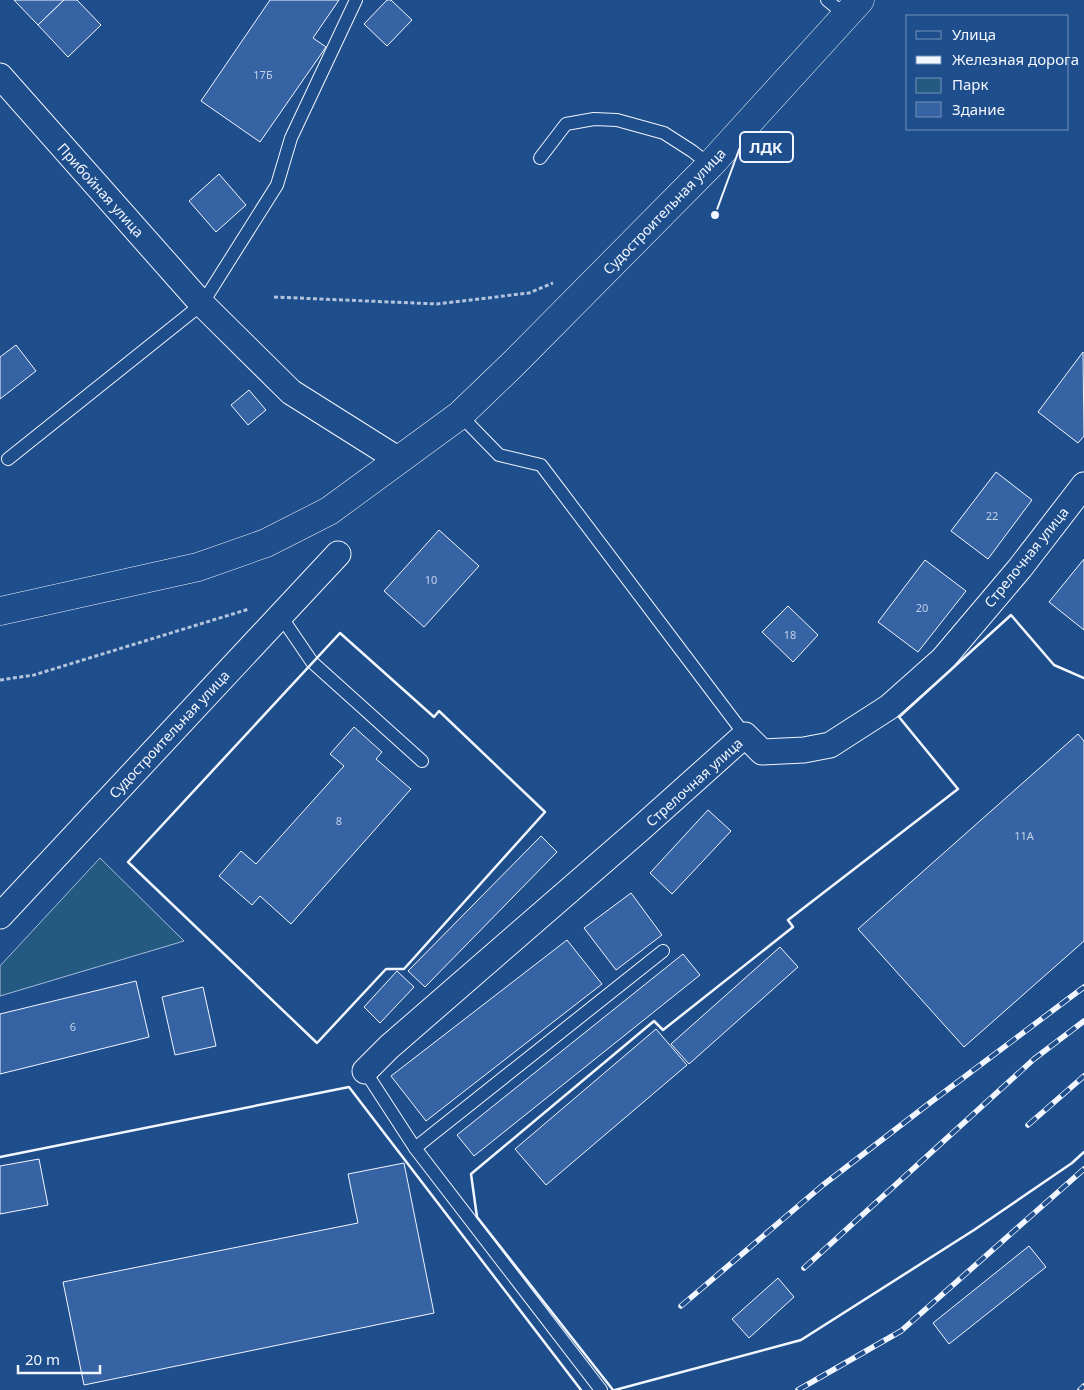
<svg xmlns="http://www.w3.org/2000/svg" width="1084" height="1390" font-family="'Noto Sans',sans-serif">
  <rect width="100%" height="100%" fill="#1f4e8c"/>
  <polygon fill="#245a82" stroke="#a8bbd7" points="100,858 184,941 0,996 0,966"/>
  <g fill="#3563a3" stroke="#f2f6ff">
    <polygon points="14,0 64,0 38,25"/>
    <polygon points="64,0 77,0 101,25 68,57 38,25"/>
    <polygon points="270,0 339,0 313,38 326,47 260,142 201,101"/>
    <polygon points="387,0 391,0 412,20 387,46 364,24"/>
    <polygon points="219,174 246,205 216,232 189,201"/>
    <polygon points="16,345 36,371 0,399 0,357"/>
    <polygon points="1083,352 1084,436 1078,443 1038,412"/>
    <polygon points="249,390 266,410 248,425 231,405"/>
    <polygon points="996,472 1032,500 988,559 951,531"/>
    <polygon points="439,530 479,566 424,627 384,591"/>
    <polygon points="1084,559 1084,630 1049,602"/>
    <polygon points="925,560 966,591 918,652 878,622"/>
    <polygon points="788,606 818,635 793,662 762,632"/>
    <polygon points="354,727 382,752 376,759 411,789 291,924 260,896 252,905 219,876 241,851 256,864 344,766 330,754"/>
    <polygon points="1078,734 1084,741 1084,941 964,1047 858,929"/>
    <polygon points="708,810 731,831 672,894 650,873"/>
    <polygon points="541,836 557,852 425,987 408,971"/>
    <polygon points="631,893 662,935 616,970 584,928"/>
    <polygon points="567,940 602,984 426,1121 391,1076"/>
    <polygon points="780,947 798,967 689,1064 671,1044"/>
    <polygon points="683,954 700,975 474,1156 457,1135"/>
    <polygon points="397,971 414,987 380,1023 364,1007"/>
    <polygon points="136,981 149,1037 0,1074 0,1014"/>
    <polygon points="203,987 216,1046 175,1055 162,997"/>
    <polygon points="656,1029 687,1065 546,1185 515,1149"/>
    <polygon points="39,1159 48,1205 0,1214 0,1166"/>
    <polygon points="404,1163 434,1313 84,1385 63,1282 358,1223 348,1174"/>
    <polygon points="1029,1246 1046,1267 949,1344 933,1323"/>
    <polygon points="778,1278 794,1297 749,1338 732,1319"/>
  </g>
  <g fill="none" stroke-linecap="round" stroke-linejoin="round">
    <g stroke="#f2f6ff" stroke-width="14">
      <g id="lane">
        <polyline points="827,0 846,16"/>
        <polyline points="540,158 566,124 594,119 617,120 664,133 692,151 710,165"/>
        <polyline points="460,415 499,455 541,465 745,735"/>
        <polyline points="8,459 202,304 277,185 291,138 356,0"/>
        <polyline points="280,615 312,662 422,761"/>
        <polyline points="365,1071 415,1148 601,1390"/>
        <polyline points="415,1148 663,951"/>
      </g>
    </g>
    <g stroke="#f2f6ff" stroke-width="27">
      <g id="street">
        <polyline points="0,76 202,304 291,392 399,460"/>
        <polyline points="0,916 338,554"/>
        <polyline points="365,1071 389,1047 640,829 745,735 762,752 804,750 830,745 889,707 943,659 1020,568 1084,485"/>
      </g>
    </g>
    <g stroke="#f2f6ff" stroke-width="29">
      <polyline id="secondary" points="0,611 198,567 266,543 329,511 460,415 513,364 710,165 860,0"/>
    </g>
    <g stroke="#b3c4dc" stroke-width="3" stroke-dasharray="4 2.5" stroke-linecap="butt">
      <polyline points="274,297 437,304 529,293 553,283"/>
      <polyline points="0,680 34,675 249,609"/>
    </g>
    <use href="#lane" stroke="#1f4e8c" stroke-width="12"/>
    <use href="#street" stroke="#1f4e8c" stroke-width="25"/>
    <use href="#secondary" stroke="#1f4e8c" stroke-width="28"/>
    <g stroke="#f2f6ff" stroke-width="5.5">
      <g id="rail">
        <polyline points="1028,1125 1084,1076"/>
        <polyline points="804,1268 1034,1059 1084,1021"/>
        <polyline points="681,1306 823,1185 931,1102 1084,987"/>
        <polyline points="798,1390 901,1331 1084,1169"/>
        <polyline points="1080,1390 1084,1386"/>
      </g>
    </g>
    <use href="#rail" stroke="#1f4e8c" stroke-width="4" stroke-dasharray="11" stroke-linecap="butt"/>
    <g stroke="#f2f6ff" stroke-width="2.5">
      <polygon points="340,633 434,717 439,711 545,812 404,969 386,969 317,1043 128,862"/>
      <polyline points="0,1157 349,1087 581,1390"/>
      <polyline points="613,1390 477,1217 471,1174 654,1021 663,1030 793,927 788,920 958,789 899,717 1011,615 1054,665 1084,678"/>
      <polyline points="615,1390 801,1340 974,1230 1072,1163 1084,1152"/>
    </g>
  </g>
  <g text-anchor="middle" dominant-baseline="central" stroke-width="4" stroke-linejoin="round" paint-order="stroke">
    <g font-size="11" fill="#c3d1e8">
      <text x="263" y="74">17Б</text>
      <text x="992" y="515">22</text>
      <text x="431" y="579">10</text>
      <text x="922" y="607">20</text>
      <text x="790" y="634">18</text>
      <text x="339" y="820">8</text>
      <text x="1024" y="835">11А</text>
      <text x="73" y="1026">6</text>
    </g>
    <g font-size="14" fill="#f2f6ff" stroke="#1f4e8c">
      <text transform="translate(101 190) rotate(48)">Прибойная улица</text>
      <text transform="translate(664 211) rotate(-46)">Судостроительная улица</text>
      <text transform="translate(1026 557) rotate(-51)">Стрелочная улица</text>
      <text transform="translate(169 734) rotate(-47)">Судостроительная улица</text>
      <text transform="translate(694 782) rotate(-42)">Стрелочная улица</text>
    </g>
  </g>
  <path fill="none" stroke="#f2f6ff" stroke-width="2" d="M715 215L740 147"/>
  <circle fill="#f2f6ff" stroke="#1f4e8c" stroke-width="2" cx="715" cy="215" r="5"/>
  <rect fill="#1f4e8c" stroke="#f2f6ff" stroke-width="2" x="740" y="132" width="53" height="30" rx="5"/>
  <g font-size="15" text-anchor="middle" font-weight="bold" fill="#f2f6ff">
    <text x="766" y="153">ЛДК</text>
  </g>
  <rect x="906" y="15" width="162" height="115" fill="#1f4e8c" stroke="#7391ba"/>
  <rect x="916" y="31" width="25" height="8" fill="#1f4e8c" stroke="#7391ba"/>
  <text x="952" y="40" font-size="15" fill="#f2f6ff">Улица</text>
  <rect x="916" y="56" width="25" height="8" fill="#f2f6ff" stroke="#7391ba"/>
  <text x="952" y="65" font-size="15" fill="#f2f6ff">Железная дорога</text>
  <rect x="916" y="78" width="25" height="15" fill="#245a82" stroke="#7391ba"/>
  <text x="952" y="90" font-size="15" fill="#f2f6ff">Парк</text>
  <rect x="916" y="102" width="25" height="15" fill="#3563a3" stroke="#7391ba"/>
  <text x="952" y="115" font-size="15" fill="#f2f6ff">Здание</text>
  <path d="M18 1365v8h82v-8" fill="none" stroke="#f2f6ff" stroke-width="2.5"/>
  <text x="25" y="1365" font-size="15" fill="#f2f6ff" stroke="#1f4e8c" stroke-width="4" paint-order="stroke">20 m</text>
</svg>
